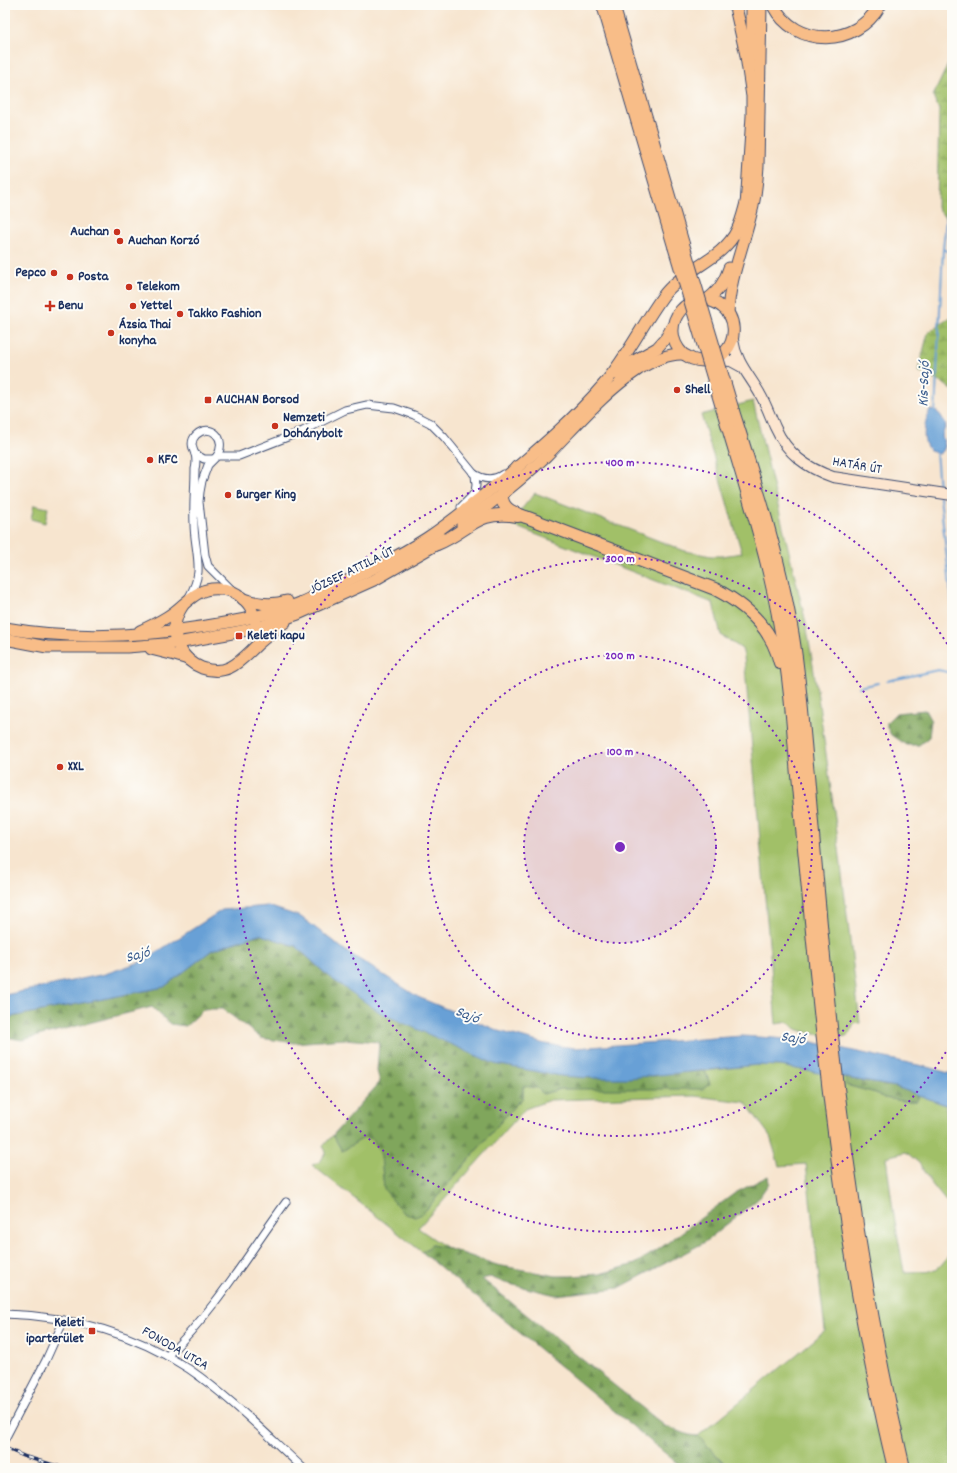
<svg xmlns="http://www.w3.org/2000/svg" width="957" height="1473" font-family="Dekko,sans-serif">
  <defs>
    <pattern id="forest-firs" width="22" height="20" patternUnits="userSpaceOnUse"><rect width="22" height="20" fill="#80a65c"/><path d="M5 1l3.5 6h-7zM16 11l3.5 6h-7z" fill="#68884f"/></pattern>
    <pattern id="wetland-marsh" width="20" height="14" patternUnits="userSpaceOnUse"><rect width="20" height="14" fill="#a1c068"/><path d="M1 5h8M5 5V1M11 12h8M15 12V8" fill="none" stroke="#829c59"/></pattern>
  </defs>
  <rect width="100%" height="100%" fill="#fdfcf7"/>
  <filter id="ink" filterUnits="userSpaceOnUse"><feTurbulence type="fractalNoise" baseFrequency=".025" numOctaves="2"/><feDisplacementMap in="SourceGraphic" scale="8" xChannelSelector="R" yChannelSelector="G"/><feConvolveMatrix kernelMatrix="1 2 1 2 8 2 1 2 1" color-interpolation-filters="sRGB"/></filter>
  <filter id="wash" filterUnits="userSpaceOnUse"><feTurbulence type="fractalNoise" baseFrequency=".012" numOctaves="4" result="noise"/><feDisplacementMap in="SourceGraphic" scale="16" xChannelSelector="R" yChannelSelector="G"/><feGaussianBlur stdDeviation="0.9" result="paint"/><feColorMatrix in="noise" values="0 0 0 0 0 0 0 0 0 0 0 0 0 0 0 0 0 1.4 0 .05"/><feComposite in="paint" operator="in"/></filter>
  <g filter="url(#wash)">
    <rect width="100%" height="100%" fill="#f7e5cf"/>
    <g fill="#a1c068" stroke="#5e7863">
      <path d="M753,401L806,623L817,690L837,832L860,1023L854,1024C852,1028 851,1034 846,1036C838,1039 807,1033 799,1030C794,1028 792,1026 788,1022L776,1024L744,656L742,649L721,635L713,603L509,524L535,493L685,551L711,556H722L742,553L701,415Z"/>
      <polygon points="34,505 48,508 45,523 31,519"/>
      <path d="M757,1065L781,1066L846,1078V1085L876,1093L884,1098L904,1101H917L919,1095L945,1105L952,1141V1209L931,1183L919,1163L906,1152L886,1157L893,1210L904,1272C932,1271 936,1276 952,1250V1468H729L698,1436L825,1331L806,1164L779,1166L770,1136L745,1102L694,1096L550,1100L525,1109L418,1228L447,1248L432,1245L422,1252L312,1165L320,1162L326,1152L323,1146L333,1135L342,1151L365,1137L373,1139L381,1155L384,1189L426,1210L515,1105L523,1098V1085L538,1088L543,1094L560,1089L710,1084L705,1071Z"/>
    </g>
    <g fill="url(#forest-firs)" stroke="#4e6a5d">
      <polygon points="925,710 931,721 929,737 919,745 906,745 891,735 887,727 887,722 896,713"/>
      <polygon points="259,934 296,946 328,976 495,1064 562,1076 594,1078 705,1071 710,1084 703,1089 560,1089 543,1094 537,1088 523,1086 523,1098 515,1105 426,1210 420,1215 415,1217 406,1214 402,1212 384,1189 381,1155 373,1139 365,1137 342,1151 333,1135 380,1082 377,1071 379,1042 344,1039 294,1043 261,1038 223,1009 204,1009 186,1026 170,1024 152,1007 22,1040 5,1037 5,1018 164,987 212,950"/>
      <polygon points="846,1078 896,1087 919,1095 917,1101 904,1101 884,1098 876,1093 846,1085"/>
      <polygon points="768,1176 769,1183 758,1199 705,1242 619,1288 556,1295 505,1283 490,1277 482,1279 665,1426 689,1435 698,1436 729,1468 683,1468 422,1252 432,1245 447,1248 497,1265 556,1276 571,1276 600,1274 635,1264 659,1249 735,1193"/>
    </g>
    <g fill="url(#wetland-marsh)" stroke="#5e7863">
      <polygon points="952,56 952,226 937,208 939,110 933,96"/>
      <polygon points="952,316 952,390 943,383 918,371 928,333"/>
    </g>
    <g fill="#67a0d6" stroke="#41689a">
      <path d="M930,410C940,410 942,418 946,425L942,436L945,446L943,451L939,454C936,453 932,452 930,450C920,443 925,419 930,410Z"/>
      <polygon points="268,906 301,917 346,951 418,997 499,1031 545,1044 575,1048 742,1036 803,1040 927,1067 952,1074 952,1107 896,1087 781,1066 757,1065 628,1078 594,1078 562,1076 495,1064 381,1013 328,976 296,946 259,934 212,950 164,987 5,1018 5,995 105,974 143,961 222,910"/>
    </g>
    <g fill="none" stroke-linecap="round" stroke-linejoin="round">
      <g stroke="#67a0d6" stroke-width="2">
        <polyline points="943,249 952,254"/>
        <polyline points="935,413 943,249 952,165"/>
        <polyline points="936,451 939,489"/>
        <polyline points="940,497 952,603"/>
        <polyline points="887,681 938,670 952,673"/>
        <polyline points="859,687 878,683"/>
      </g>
    </g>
  </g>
  <g filter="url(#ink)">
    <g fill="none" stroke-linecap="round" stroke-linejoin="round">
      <g stroke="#3c4a6f" stroke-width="9">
        <g id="street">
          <polyline points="195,454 204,459 212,459"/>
          <path d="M473,473C483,480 493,481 503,474"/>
          <polyline points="232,590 208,566 205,555 199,502 200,492 202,481 208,465 217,456 239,456 303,431 345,410 367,405 394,408 414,415 430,423 444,437 475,475 476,485 475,492 471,497 461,507"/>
          <path d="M189,597C193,590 197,581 198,572C199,556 194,540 194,524C193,505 195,487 195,469C196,465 196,458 195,454C192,447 190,441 196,435C210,422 228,438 217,456"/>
          <path d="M5,1314C70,1316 134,1333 189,1369C230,1397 266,1434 303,1468"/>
          <path d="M167,1356C214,1312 248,1254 286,1202"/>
          <polyline points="5,1439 46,1360 64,1320"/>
        </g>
      </g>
      <g stroke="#3c4a6f" stroke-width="12">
        <g id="secondary">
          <path d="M733,340C736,362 750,376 760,394C766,404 770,416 775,427C787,454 807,468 833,477L952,495"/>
          <polyline points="712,360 731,361 742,367"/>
        </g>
      </g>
      <g stroke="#3c4a6f" stroke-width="13">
        <g id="primary">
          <polyline points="752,5 752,66"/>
          <polyline points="746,206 752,116 752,85"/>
          <path d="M705,301C718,292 724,283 729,268"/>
          <path d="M728,314C729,281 742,250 750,218C755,201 757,184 758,166L761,5"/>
          <polyline points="616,374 634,361 657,348 666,338 672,327"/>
          <path d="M462,525C491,503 520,481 546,456C576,426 603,393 639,369C652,361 666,354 681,354C685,354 688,357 692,359C703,363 717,361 725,352C737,339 736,317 722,307C691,283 655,325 683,354"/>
          <path d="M243,599C258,604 272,606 287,601"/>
          <path d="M183,605C174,618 172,633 180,648C184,657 192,664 202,668C228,677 240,661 257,645C266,637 275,629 285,622"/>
          <path d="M5,628C72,640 140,637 207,626C235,621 264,616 292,606C305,602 317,595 329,589C363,574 396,558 427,538C455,520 481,497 507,476C541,447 575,418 604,384C627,357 642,325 663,296C683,269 723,260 737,230C742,220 744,209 747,199"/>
          <path d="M140,631C149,627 159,622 167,617C187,605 194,587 220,589C226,589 232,591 237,594C249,602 254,611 256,624"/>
          <polyline points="5,639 47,647 127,647 177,643 227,634 257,628 298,614 376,579 437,544 444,539"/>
          <polyline points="151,649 175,655 188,659"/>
        </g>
      </g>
      <g stroke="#3c4a6f" stroke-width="14">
        <g id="highway">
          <polyline points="603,5 674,246"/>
          <polyline points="613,5 683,244"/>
          <polyline points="735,5 746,53 752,93"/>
          <path d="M773,5C796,49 856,47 880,5"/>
          <path d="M733,411C755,481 778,552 791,625C800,674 803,725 808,775C815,859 822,943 831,1027C847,1175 870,1323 904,1468"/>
          <path d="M724,414C745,486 769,558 781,632C790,680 793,728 797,776C802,832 808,887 813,942C830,1119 852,1295 894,1468"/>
          <path d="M517,467C509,478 493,496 508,509C513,513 520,515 526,517L715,589C746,605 772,628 780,663"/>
          <path d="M437,544C471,530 476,509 518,516"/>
        </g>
      </g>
      <use href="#street" stroke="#fff" stroke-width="7"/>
      <use href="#secondary" stroke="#fce5cf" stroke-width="10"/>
      <use href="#primary" stroke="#f8bd88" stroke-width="11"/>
      <use href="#highway" stroke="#f8bd88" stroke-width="12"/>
      <g stroke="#1b2f5e" stroke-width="3.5">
        <polyline id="rail" points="5,1448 26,1457 64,1468"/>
      </g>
      <use href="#rail" stroke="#fdfcf7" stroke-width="2" stroke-dasharray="6" stroke-linecap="butt"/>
      <g stroke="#3c4a6f" stroke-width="14" stroke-linecap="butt">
        <g id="highway-bridge">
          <polyline points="683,244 733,411"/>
          <polyline points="674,246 724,414"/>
        </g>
      </g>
      <use href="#highway-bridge" stroke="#f8bd88" stroke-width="12"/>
    </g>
  </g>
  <circle cx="620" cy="847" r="96" fill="#7b2cbf" fill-opacity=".12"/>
  <g fill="none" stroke="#7b2cbf" stroke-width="2" stroke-dasharray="2 4">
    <circle cx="620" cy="847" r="96"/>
    <circle cx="620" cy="847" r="192"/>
    <circle cx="620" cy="847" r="289"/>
    <path d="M952 1042A385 385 0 1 1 952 652"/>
  </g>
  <g fill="#c8321e" stroke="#fdfcf7" stroke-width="1.5">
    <circle cx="117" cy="232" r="4"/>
    <circle cx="120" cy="241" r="4"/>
    <circle cx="54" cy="273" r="4"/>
    <circle cx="70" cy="277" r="4"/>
    <circle cx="129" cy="287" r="4"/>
    <path d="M48 300h4v4h4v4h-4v4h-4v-4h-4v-4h4z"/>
    <circle cx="133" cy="306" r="4"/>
    <circle cx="180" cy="314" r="4"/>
    <circle cx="111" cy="333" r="4"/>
    <circle cx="677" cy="390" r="4"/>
    <rect x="204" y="396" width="8" height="8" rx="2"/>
    <circle cx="275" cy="426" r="4"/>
    <circle cx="150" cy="460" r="4"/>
    <circle cx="228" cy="495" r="4"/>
    <rect x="235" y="632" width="8" height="8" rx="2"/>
    <circle cx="60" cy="767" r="4"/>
    <rect x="88" y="1327" width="8" height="8" rx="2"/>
  </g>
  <g text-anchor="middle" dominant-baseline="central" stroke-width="4" stroke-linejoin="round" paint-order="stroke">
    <g font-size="14" font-weight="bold" fill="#1b2f5e" stroke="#fdfcf7" text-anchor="start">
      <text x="109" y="232" text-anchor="end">Auchan</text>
      <text x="128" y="241">Auchan Korzó</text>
      <text x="46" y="273" text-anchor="end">Pepco</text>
      <text x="78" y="277">Posta</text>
      <text x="137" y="287">Telekom</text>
      <text x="58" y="306">Benu</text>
      <text x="141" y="306">Yettel</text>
      <text x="188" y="314">Takko Fashion</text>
      <text x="119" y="325">Ázsia Thai<tspan x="119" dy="16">konyha</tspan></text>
      <text x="685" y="390">Shell</text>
      <text x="216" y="400">AUCHAN Borsod</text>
      <text x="283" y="418">Nemzeti<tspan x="283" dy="16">Dohánybolt</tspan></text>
      <text x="158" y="460">KFC</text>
      <text x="236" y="495">Burger King</text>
      <text x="247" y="636">Keleti kapu</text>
      <text x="68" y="767">XXL</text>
      <text x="84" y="1323" text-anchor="end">Keleti<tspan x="84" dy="16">iparterület</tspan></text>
    </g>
    <g font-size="14" fill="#1b2f5e" stroke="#fdfcf7">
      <text transform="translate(857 466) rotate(10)">HATÁR ÚT</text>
      <text transform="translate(352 571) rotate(-26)">JÓZSEF ATTILA ÚT</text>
      <text transform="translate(175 1349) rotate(30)">FONODA UTCA</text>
    </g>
    <g font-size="15" font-style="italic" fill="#395c8e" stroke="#fdfcf7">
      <text transform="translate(925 384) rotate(-88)">Kis-Sajó</text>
      <text transform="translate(138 956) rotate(-15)">Sajó</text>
      <text transform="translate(467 1016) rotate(22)">Sajó</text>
      <text transform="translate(793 1039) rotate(8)">Sajó</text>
    </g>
  </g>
  <circle cx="620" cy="847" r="6" fill="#7b2cbf" stroke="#fdfcf7" stroke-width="2"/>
  <g font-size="12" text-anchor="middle" font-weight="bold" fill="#7b2cbf" stroke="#fdfcf7" stroke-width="4" stroke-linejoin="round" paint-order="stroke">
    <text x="620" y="466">400 m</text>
    <text x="620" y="562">300 m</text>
    <text x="620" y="659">200 m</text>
    <text x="620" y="755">100 m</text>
  </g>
  <rect width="957" height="1473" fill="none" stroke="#fdfcf7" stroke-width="20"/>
</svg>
